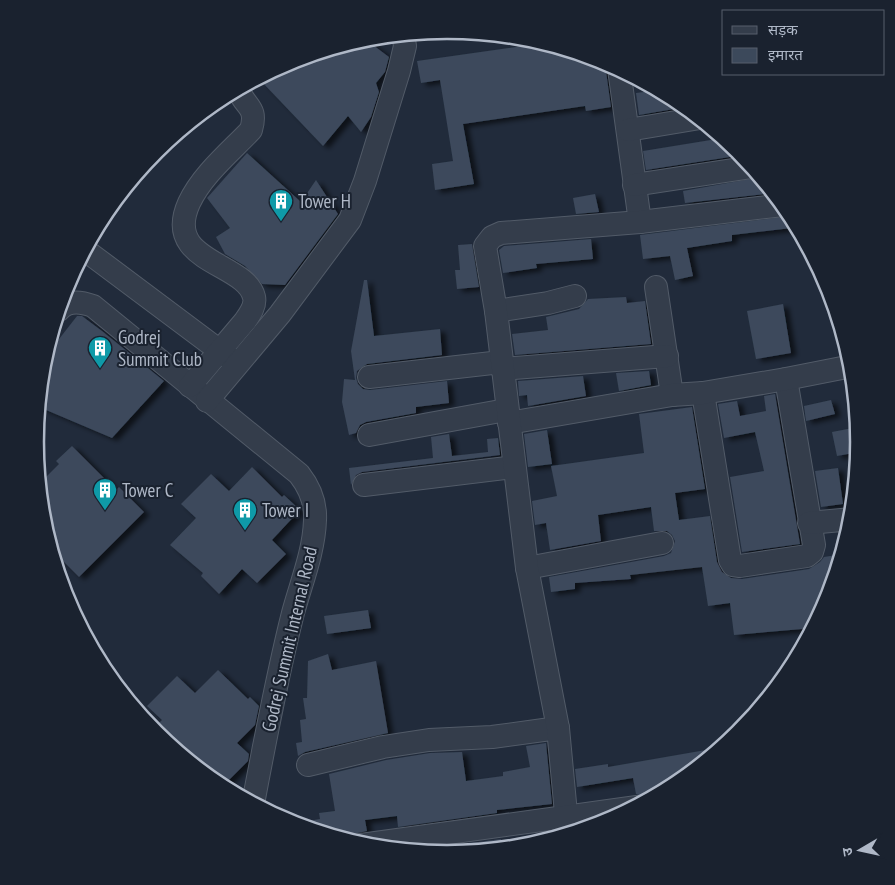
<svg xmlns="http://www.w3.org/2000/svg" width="895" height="885" font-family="'PT Sans Narrow','Noto Sans Devanagari',sans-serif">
  <defs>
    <filter id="shadow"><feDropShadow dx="5.5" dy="3" stdDeviation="2.5" flood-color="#0009"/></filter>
  </defs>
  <rect width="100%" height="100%" fill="#212b3b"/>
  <g fill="#3c495b" filter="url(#shadow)">
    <polygon points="365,39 389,57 385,72 376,83 379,92 371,117 361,132 348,116 323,146 262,82 274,70 290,61"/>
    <polygon points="545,43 608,63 606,71 611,107 586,111 585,106 463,124 474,184 435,190 432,164 453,161 440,80 421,83 417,61"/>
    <polygon points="659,90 677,100 686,107 639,115 636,93"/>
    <polygon points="723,138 743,155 646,170 643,151"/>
    <polygon points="247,153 301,202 316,180 338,214 285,285 262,284 245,266 225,254 216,237 230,228 207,198"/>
    <polygon points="761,177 774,193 685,203 683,191"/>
    <polygon points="595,194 599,212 576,214 573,198"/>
    <polygon points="790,216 792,228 732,235 732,241 687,248 693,276 675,280 670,256 643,259 640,235"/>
    <polygon points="591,239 593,259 536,264 537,268 503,273 499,250 504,246"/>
    <polygon points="472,244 479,287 457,289 455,270 460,270 458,245"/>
    <polygon points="364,280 367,280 374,336 440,329 442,355 367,364 357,371 356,378 358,384 363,389 370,390 447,381 449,403 416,407 416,413 366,422 360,425 356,433 349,435 342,402 344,379 355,380 351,351"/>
    <polygon points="626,297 627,303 645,301 651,344 515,355 512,334 548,330 546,317 579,309 588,299"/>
    <polygon points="783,304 791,353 756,359 747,311"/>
    <polygon points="77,316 82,316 102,331 164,381 112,438 39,407 45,357"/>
    <polygon points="649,371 651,385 619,391 616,373"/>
    <polygon points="583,376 586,396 528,406 527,395 519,396 518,381"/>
    <polygon points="775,394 800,544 742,552 730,477 764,471 755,432 724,438 718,404 737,401 740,416 766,411 764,396"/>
    <polygon points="831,400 835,414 806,421 804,406"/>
    <polygon points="692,407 705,489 675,493 679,520 710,516 717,562 722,572 731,578 742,579 809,569 820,562 824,557 843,554 828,601 814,628 734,635 730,603 708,606 702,567 630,575 631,579 575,583 575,589 551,592 549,577 664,556 671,553 675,541 672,535 667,531 654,531 651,507 598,515 601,541 550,550 546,523 535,525 532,501 557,496 551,466 644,453 639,414"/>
    <polygon points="858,427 859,452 837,456 832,432"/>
    <polygon points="547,430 552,464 528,467 524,434"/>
    <polygon points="449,434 452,456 488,452 487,439 498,438 500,455 362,472 356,475 351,485 349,468 433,458 431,437"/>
    <polygon points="72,446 116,490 119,487 144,512 79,577 50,548 43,523 39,484 59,464 56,461"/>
    <polygon points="252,467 282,497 284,495 300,510 272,540 286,554 257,583 242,569 219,594 201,576 203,573 170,545 196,518 181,504 211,474 229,491"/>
    <polygon points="838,468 843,504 821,507 815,471"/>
    <polygon points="368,610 371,628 327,634 324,616"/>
    <polygon points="328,654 332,670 376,661 388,733 305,752 298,756 296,743 302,742 300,720 306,719 303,698 307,698 308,661"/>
    <polygon points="218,670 248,699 250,697 259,706 255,725 237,743 249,754 248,761 223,786 209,771 205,775 156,734 152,730 162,720 147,706 177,676 195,693"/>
    <polygon points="546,743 552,804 497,810 497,813 398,827 397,816 365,820 367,831 353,834 349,842 290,824 320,819 319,813 335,811 329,774 386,760 430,753 462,752 466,781 503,776 503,772 530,767 526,746"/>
    <polygon points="723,747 676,786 653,798 648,799 636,794 633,778 577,787 575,769 608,764 608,767"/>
    <polygon points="501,839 502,850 448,855 411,851"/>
  </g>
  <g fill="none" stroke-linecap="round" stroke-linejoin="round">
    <g stroke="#525b68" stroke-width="24">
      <g id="minor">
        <polyline points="619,69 640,222"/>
        <polyline points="628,130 700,118"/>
        <polyline points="634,185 752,167"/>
        <polyline points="85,250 232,360"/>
        <polyline points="656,287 672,395"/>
        <path d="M59,310C68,299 82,302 93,306L299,474C310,488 316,502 315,520C314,552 301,583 293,613C277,676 265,740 253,804"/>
        <polyline points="496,311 548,303 575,296"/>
        <polyline points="502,369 667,356"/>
        <polyline points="369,377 501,362"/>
        <path d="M190,386L245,321C250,314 256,305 254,297C246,262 162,263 189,203C202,175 230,152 251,130C258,106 245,108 238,89"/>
        <polyline points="703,393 730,560 733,565 740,566 807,556 812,552 814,545 786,379"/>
        <polyline points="207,401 280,314 350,220 365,181 399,71 405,46 403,34"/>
        <polyline points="509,423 672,395 703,393 786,379 852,366"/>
        <polyline points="369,435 506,410"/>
        <polyline points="364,485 514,467"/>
        <polyline points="809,523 852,519"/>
        <polyline points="527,568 662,543"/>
        <polyline points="308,765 383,747 429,740 492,737 558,728"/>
        <polyline points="568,835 558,728 527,568 496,311 485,246 492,237 501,233 640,222 783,205"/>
        <polyline points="361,845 637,807"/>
      </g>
    </g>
    <use href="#minor" stroke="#343d4b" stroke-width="22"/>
  </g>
  <defs>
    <g id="building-pin" transform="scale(1.25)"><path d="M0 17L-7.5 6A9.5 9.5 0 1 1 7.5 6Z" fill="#0f9aa8" stroke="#1a222f"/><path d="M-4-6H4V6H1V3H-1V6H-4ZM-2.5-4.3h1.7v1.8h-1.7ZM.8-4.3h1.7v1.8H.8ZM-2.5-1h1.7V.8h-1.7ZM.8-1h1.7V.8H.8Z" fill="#fff"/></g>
  </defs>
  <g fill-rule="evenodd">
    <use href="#building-pin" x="281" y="201"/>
    <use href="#building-pin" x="100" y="348"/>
    <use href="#building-pin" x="105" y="490"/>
    <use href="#building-pin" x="245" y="510"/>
  </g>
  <g text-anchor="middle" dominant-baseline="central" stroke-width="4" stroke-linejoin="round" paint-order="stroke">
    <g font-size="19" fill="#afb8c7" stroke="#1a222f" text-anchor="start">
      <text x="298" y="201">Tower H</text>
      <text x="118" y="337">Godrej<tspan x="118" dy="22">Summit Club</tspan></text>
      <text x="122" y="490">Tower C</text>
      <text x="262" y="510">Tower I</text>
    </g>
    <g font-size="19" fill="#afb8c7" stroke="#1a222f">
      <text transform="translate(289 639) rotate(-77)">Godrej Summit Internal Road</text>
    </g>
  </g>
  <path d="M0 0H895V885H0ZM44 442a403 403 0 1 1 806 0a403 403 0 1 1-806 0Z" fill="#1a222f" fill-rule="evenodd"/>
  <path fill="none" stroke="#afb8c7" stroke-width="2.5" d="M44 442a403 403 0 1 1 806 0a403 403 0 1 1-806 0Z"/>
  <rect x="722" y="10" width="162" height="65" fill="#1a222f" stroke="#565e6c"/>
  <rect x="732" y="26" width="25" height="8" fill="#343d4b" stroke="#565e6c"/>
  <text x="768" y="35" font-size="15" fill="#afb8c7">सड़क</text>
  <rect x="732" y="48" width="25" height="15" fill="#3c495b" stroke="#565e6c"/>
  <text x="768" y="60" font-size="15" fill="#afb8c7">इमारत</text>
  <g transform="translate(860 850) rotate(261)" stroke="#1a222f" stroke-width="4" paint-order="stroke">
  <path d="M0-4L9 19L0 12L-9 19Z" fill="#afb8c7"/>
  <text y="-8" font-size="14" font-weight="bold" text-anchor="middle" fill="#afb8c7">उ</text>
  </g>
</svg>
